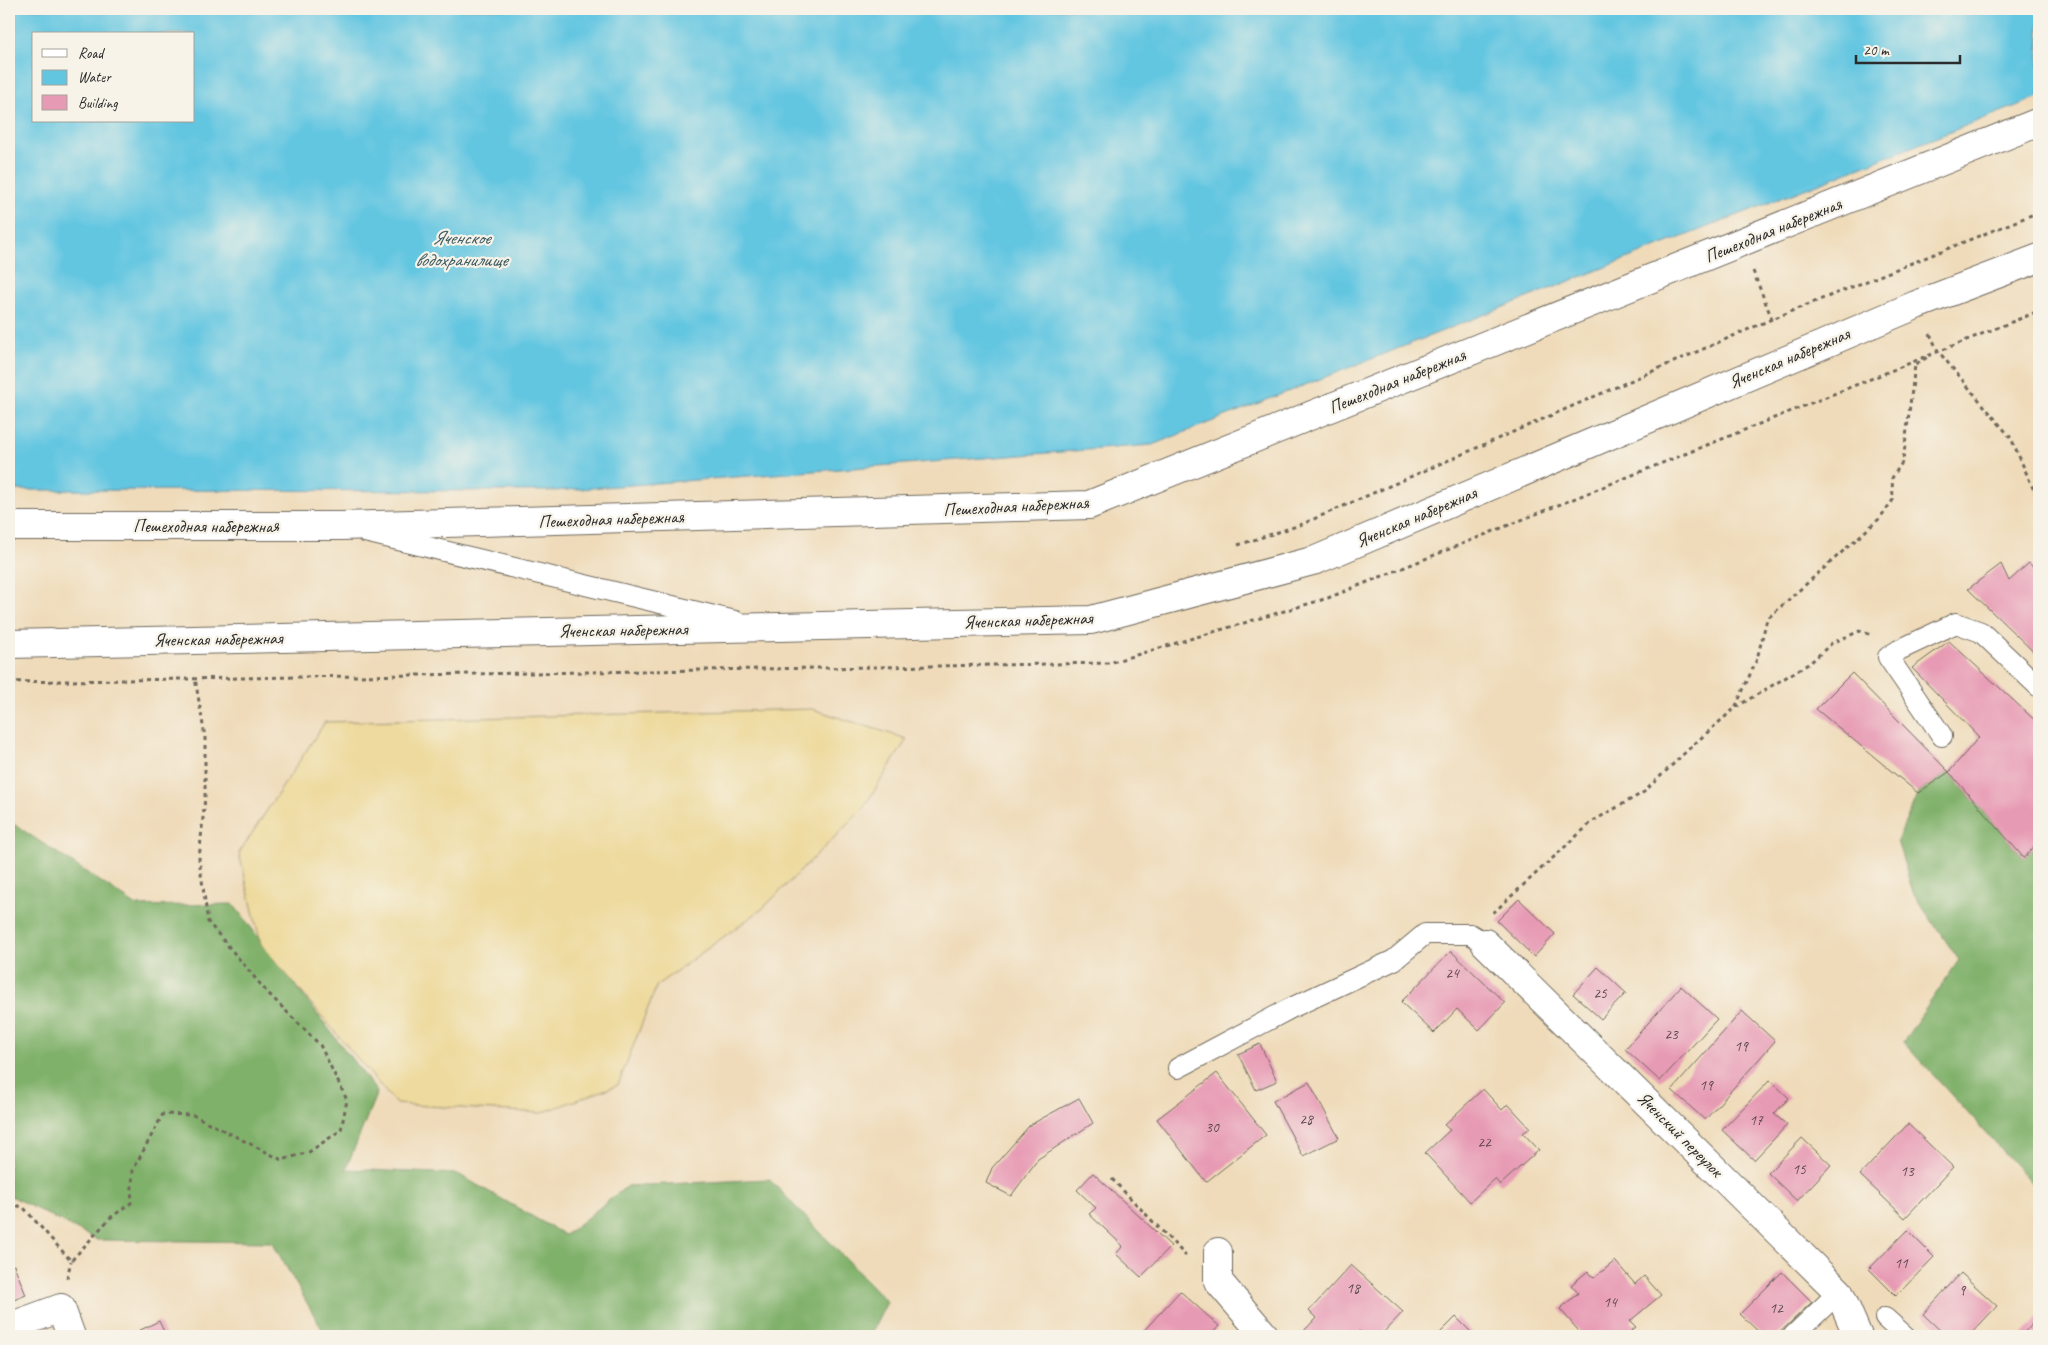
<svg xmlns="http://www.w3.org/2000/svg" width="2048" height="1345" font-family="Caveat,sans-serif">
  <rect width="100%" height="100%" fill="#f7f3e8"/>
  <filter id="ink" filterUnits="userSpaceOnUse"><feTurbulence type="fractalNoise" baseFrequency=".02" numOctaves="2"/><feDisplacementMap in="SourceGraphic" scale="10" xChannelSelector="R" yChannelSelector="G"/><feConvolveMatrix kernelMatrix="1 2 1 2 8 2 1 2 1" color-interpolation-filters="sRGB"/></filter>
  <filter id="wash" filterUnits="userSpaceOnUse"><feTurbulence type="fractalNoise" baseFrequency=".0096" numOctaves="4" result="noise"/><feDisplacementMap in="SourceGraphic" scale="20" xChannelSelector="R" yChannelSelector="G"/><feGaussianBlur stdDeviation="1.12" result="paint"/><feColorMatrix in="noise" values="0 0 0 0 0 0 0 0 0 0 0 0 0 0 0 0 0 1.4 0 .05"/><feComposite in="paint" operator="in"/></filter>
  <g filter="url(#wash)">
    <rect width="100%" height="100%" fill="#efdbba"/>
    <g fill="#80b16b" stroke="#566e4b">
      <polygon points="1949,772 2024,858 2039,841 2039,1191 1903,1042 1959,960 1914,895 1897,841 1918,793"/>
      <polygon points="9,821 137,906 233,904 377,1092 346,1169 458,1174 565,1235 627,1186 769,1179 887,1302 870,1336 326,1336 272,1242 97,1240 9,1195"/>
    </g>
    <polygon fill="#eeda9e" stroke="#8c8264" points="812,709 907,739 862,810 762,909 657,985 618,1085 541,1113 396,1104 261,944 239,853 325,722"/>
    <path fill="#63c6e1" stroke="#477886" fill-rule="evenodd" d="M9,9H2039V97L1152,445L553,491L9,490ZM34,34H194V121H34Z"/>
    <g id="blocks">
      <g fill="#e79ab4">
        <polygon points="2029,563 2039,573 2039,657 1968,589 2001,564 2009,581"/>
        <polygon points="1949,641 2039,724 2039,841 2024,858 1949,772 1979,737 1912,668"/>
        <polygon points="1852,673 1949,772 1918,793 1816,709"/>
        <polygon points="1519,899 1555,934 1534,957 1497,921"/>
        <polygon points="1451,951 1505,1003 1479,1030 1457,1009 1434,1033 1401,1002"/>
        <polygon points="1598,967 1626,993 1601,1019 1573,994"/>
        <polygon points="1681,986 1717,1019 1660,1081 1625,1049"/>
        <polygon points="1742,1011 1775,1041 1705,1120 1672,1090"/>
        <polygon points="1260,1044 1277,1081 1256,1090 1238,1054"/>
        <polygon points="1217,1073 1266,1135 1206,1182 1157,1119"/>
        <polygon points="1770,1080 1789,1098 1774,1114 1787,1125 1754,1160 1722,1130"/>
        <polygon points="1309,1082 1339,1138 1303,1156 1273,1101"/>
        <polygon points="1483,1089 1502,1110 1508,1104 1530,1128 1523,1133 1539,1150 1500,1185 1495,1179 1470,1202 1425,1153 1450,1130 1444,1125"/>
        <polygon points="1079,1098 1093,1123 1038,1159 1011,1196 986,1183 992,1168 1030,1125"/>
        <polygon points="1908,1124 1953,1167 1905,1218 1860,1175"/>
        <polygon points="1802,1138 1831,1165 1797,1201 1768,1173"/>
        <polygon points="1093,1173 1171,1246 1141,1277 1116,1254 1123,1246 1089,1214 1096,1208 1077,1190"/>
        <polygon points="1907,1230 1934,1257 1896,1296 1869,1269"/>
        <polygon points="1615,1261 1635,1284 1644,1276 1661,1295 1630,1321 1636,1327 1625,1336 1618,1336 1616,1334 1613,1336 1583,1336 1560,1309 1578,1293 1571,1285 1588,1271 1594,1278"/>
        <polygon points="14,1265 26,1295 9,1302 9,1267"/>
        <polygon points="1351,1265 1403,1312 1380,1336 1365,1336 1359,1331 1354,1336 1311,1336 1304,1331 1316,1318 1309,1311"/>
        <polygon points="1782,1272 1812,1302 1776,1336 1763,1336 1740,1314"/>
        <polygon points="1961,1273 1997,1306 1969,1336 1946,1336 1923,1314"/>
        <polygon points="1180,1291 1219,1326 1210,1336 1139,1336"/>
        <polygon points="2039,1315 2039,1336 2021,1336 2035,1320"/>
        <polygon points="1456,1317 1475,1336 1437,1336"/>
        <polygon points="159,1321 166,1336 128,1336"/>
      </g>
    </g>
  </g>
  <g filter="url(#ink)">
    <use href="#blocks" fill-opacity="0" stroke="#70695d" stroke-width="1"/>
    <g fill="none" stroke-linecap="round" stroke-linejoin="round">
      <g stroke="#70695d" stroke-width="22">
        <g id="lane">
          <polyline points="365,532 735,621"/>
          <polyline points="1942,736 1888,657 1899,650 1956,623 1981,632 2039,687"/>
          <polyline points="1178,1068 1291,1008 1394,960 1425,934 1470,934 1485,943"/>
          <polyline points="1885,1318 1905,1336"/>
          <polyline points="1793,1336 1839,1292"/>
        </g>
      </g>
      <g stroke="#70695d" stroke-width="30">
        <g id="street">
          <polyline points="9,526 341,526 1089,505 2039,122"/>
          <polyline points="1485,943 1839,1292 1858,1336"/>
          <polyline points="1218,1252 1218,1281 1265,1336"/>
          <polyline points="9,1327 61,1308 71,1336"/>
        </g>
      </g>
      <g stroke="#70695d" stroke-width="30">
        <polyline id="secondary" points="9,644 1091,620 1316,560 1916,305 2039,258"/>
      </g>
      <g stroke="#70695d" stroke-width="3" stroke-dasharray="4 4" stroke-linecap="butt">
        <polyline points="1753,271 1772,319"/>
        <polyline points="1930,334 1938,351 2011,438 2039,502"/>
        <polyline points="1238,545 1300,525 1772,319 2039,212"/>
        <polyline points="9,682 1109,663 1328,598 2039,311"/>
        <polyline points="1736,707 1810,663 1832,643 1860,631 1872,635"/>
        <polyline points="1493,913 1593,821 1644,792 1692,746 1735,708 1757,659 1767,619 1879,519 1893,500 1892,478 1903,461 1915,365 1929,356"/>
        <polyline points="1112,1179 1186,1256"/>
        <polyline points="9,1204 23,1207 71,1261 110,1218 131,1203 133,1170 163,1114 193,1115 282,1160 309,1152 341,1130 347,1100 320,1045 266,991 208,922 199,859 205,797 205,737 195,678"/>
        <polyline points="67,1278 71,1261"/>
      </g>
      <use href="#lane" stroke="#fff" stroke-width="20"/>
      <use href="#street" stroke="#fff" stroke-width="28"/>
      <use href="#secondary" stroke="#fff" stroke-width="28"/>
    </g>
  </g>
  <g text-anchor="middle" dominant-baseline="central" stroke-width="4.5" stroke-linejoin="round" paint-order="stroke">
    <g font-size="15" fill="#5a474d">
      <text x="1452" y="973">24</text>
      <text x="1600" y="993">25</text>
      <text x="1671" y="1034">23</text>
      <text x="1741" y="1046">19</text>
      <text x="1706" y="1085">19</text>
      <text x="1306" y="1119">28</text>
      <text x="1756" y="1120">17</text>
      <text x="1212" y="1127">30</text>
      <text x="1484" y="1142">22</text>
      <text x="1799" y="1169">15</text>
      <text x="1907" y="1171">13</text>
      <text x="1901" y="1263">11</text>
      <text x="1353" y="1288">18</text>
      <text x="1962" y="1290">9</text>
      <text x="1610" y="1302">14</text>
      <text x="1776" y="1308">12</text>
    </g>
    <g font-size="18" fill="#2b2b2b" stroke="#f7f3e8">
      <text transform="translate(1773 230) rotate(-22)">Пешеходная набережная</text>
      <text transform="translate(1789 358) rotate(-23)">Яченская набережная</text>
      <text transform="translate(1397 381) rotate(-22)">Пешеходная набережная</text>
      <text transform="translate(1016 506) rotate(-3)">Пешеходная набережная</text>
      <text transform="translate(1416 517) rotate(-23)">Яченская набережная</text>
      <text transform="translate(611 519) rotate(-2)">Пешеходная набережная</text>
      <text x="206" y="526">Пешеходная набережная</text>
      <text transform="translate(1028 620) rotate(-2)">Яченская набережная</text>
      <text transform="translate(623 630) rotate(-1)">Яченская набережная</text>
      <text transform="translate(218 639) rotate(-1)">Яченская набережная</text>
      <text transform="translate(1680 1134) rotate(45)">Яченский переулок</text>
    </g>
    <g font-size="19" font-style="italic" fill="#3c5a62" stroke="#f7f3e8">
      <text x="461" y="238">Яченское<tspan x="461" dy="22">водохранилище</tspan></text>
    </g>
  </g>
  <rect width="2048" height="1345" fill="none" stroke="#f7f3e8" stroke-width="30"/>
  <rect x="32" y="32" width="162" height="90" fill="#f7f3e8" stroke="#a5a39c"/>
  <rect x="42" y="49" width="25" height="8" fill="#ffffff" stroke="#a5a39c"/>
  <text x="78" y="58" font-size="15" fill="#2b2b2b">Road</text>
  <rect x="42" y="70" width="25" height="15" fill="#63c6e1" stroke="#a5a39c"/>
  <text x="78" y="82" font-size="15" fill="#2b2b2b">Water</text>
  <rect x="42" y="95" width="25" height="15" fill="#e79ab4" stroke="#a5a39c"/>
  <text x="78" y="108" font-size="15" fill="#2b2b2b">Building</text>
  <path d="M1856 55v8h104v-8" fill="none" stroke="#2b2b2b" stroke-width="2.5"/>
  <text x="1863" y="55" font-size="15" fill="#2b2b2b" stroke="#f7f3e8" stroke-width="4" paint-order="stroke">20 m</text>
</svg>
